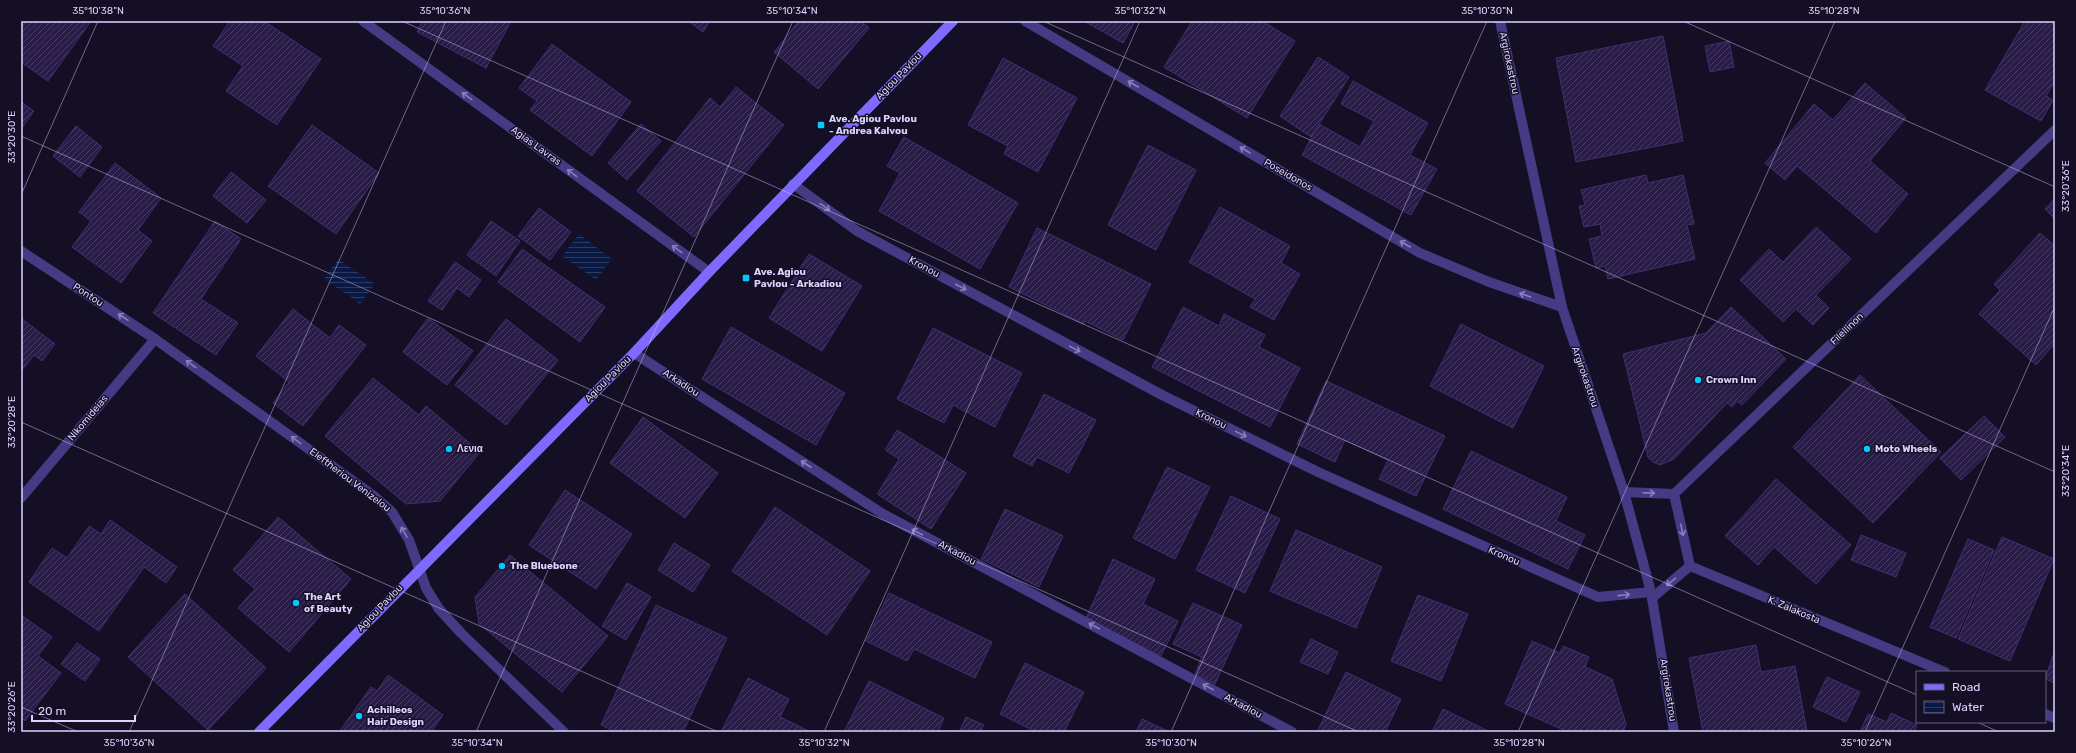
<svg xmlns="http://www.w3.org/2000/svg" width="2076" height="753" font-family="Rubik,sans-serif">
  <defs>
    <pattern id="water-rules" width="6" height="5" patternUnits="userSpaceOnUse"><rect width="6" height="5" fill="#0a1943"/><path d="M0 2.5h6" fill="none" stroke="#2d3a5f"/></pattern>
    <pattern id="building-hatch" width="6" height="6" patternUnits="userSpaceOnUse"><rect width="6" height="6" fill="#281b46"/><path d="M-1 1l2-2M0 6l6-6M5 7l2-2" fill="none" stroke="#473b62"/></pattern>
  </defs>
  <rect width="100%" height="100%" fill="#150f25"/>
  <g fill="url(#water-rules)">
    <polygon points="579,234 612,259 596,280 562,256"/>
    <polygon points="338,259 375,284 360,304 324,279"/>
  </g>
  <g fill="url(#building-hatch)" stroke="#422d72">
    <polygon points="21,21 91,21 48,81 21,62"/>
    <polygon points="230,21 264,21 321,59 277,125 226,91 243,66 213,46"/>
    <polygon points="422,21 511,21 486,68 417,32"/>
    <polygon points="688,21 710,21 703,32"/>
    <polygon points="799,21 861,21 869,28 818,89 774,52"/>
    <polygon points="1084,21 1135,21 1123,43"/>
    <polygon points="1192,21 1262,21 1295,41 1247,118 1164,67"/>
    <polygon points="2025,21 2055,21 2055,80 2046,96 2053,100 2041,121 1985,90"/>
    <polygon points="1663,36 1683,141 1576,162 1556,58"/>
    <polygon points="1729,41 1734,67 1710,72 1705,46"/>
    <polygon points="552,44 631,102 592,156 530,110 537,101 519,88"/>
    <polygon points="1318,57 1349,77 1311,137 1280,116"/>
    <polygon points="1003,58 1077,98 1038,172 1004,154 1008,146 968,125"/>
    <polygon points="1353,81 1428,123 1410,155 1437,169 1411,215 1302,155 1319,124 1360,147 1374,121 1341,104"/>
    <polygon points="1865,83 1906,118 1870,161 1908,194 1876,233 1797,166 1785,180 1765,163 1814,104 1833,120"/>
    <polygon points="736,87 784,125 694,237 637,191 710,98 720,107"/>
    <polygon points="21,102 34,111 21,129"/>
    <polygon points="641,124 661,141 627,180 608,163"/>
    <polygon points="312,125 379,173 336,234 268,186"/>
    <polygon points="76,126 102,147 80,177 53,156"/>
    <polygon points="904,137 1018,203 980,269 879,211 900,173 887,166"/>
    <polygon points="1148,145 1196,170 1156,250 1108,225"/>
    <polygon points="115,163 161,198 138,230 152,241 121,283 72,247 91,221 79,212"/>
    <polygon points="231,172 266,200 247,223 213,196"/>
    <polygon points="1646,175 1648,183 1683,175 1694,224 1687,225 1695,259 1608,279 1605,266 1596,268 1589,239 1602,236 1600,224 1584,227 1579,206 1585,205 1581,190"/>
    <polygon points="2055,198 2055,219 2045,209"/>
    <polygon points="1220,207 1290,246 1281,263 1300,274 1274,320 1250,307 1255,299 1189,262"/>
    <polygon points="539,208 571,232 550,260 518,236"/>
    <polygon points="215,221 241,239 201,299 238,323 216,355 153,313"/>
    <polygon points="491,221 520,241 496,276 467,255"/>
    <polygon points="1816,227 1851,259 1816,295 1829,308 1813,325 1796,309 1783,322 1740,280 1769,249 1783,262"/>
    <polygon points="1037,228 1151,284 1123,340 1085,321 1084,324 1009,287"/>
    <polygon points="2040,233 2055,246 2055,343 2036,365 1979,314 2000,290 1994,284"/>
    <polygon points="522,249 605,307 580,342 498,282"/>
    <polygon points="809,254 862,286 822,351 769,318"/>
    <polygon points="455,262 481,280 469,297 457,288 442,310 428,301"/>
    <polygon points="1183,307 1219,326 1224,314 1265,335 1259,347 1300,368 1270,427 1152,367"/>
    <polygon points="1731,307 1786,359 1742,405 1737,401 1732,407 1727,403 1674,459 1660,465 1653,462 1648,457 1623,354 1706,333"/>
    <polygon points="293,309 330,338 339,325 366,345 303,426 273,403 289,382 256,356"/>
    <polygon points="21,318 55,344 42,361 34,355 21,371"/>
    <polygon points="428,318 473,351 447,385 403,352"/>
    <polygon points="506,319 558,360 506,425 455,385"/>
    <polygon points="1461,324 1544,366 1513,428 1430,386"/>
    <polygon points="731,327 845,393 816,445 702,379"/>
    <polygon points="933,328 1022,373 995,427 953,405 944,423 897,399"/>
    <polygon points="1860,375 1941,452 1873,523 1793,447"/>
    <polygon points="373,378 419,415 426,406 480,452 440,501 406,504 325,436"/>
    <polygon points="1326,381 1445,436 1416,496 1379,479 1388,460 1345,440 1335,462 1297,444"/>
    <polygon points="1044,394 1096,420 1069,473 1037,457 1032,466 1013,456"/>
    <polygon points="1984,416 2005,437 1961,480 1940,458"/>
    <polygon points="643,417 718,473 685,518 610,463"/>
    <polygon points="897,430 966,473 931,529 877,494 899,459 885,450"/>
    <polygon points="1471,451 1567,497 1556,521 1585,535 1568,569 1443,509"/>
    <polygon points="1167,467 1210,487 1175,559 1133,538"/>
    <polygon points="1776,479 1851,545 1816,584 1774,547 1758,565 1725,536"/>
    <polygon points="565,490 632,534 596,589 529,545"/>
    <polygon points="1231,496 1280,519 1245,593 1196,570"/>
    <polygon points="775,507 870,571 827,635 732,571"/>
    <polygon points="1005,509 1063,536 1039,587 981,559"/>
    <polygon points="278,517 351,579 289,652 238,608 255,589 233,570"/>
    <polygon points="110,520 177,567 166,583 144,567 99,631 29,582 52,548 67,558 89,526 101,534"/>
    <polygon points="1296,530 1382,567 1356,628 1270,591"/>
    <polygon points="1861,535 1906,553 1896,577 1851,560"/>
    <polygon points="2002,537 2054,559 2010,661 1958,639"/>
    <polygon points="1968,539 1994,550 1956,638 1930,627"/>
    <polygon points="674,543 710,565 693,592 658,570"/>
    <polygon points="510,555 608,636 562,692 479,624 475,597"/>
    <polygon points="1113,559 1155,579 1143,604 1178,621 1161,656 1085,620"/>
    <polygon points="627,583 651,597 626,640 602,626"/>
    <polygon points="889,593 992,642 975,678 914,649 907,661 866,641"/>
    <polygon points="185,594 266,668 208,730 128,657"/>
    <polygon points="1418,595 1468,614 1441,681 1391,661"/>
    <polygon points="1193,603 1242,625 1215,684 1195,674 1202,657 1173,644"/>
    <polygon points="656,605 727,638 683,732 616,732 601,725"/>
    <polygon points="21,615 52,637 38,656 61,673 25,721 21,718"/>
    <polygon points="1311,639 1338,652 1328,674 1300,662"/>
    <polygon points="1532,641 1560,653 1563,646 1589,657 1585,667 1612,679 1626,724 1623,732 1568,732 1505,704"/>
    <polygon points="77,643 100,659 85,681 61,664"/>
    <polygon points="1756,645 1761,672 1795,666 1807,732 1703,732 1689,658"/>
    <polygon points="2055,650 2055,683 2045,679"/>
    <polygon points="1025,663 1084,692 1064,732 1036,732 1000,714"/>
    <polygon points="1346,672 1401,699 1385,732 1317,732"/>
    <polygon points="388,675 443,715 431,732 339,732 371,687 377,691"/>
    <polygon points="1827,677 1860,692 1846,722 1813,707"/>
    <polygon points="748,678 789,699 780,717 811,732 721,732"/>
    <polygon points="869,681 944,718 938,732 844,732"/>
    <polygon points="1443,709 1490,732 1432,732"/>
    <polygon points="1891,713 1917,725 1914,732 1860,732 1868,714 1887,722"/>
    <polygon points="966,717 984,725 980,732 959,732"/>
    <polygon points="1142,719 1170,732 1136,732"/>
  </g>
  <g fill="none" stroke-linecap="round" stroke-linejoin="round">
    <g stroke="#453a84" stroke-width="10">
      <polyline points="363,21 709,272"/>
      <polyline points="1025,21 1420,253 1489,282 1562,307"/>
      <polyline points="793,184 857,231 1162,395 1318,472 1598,597 1651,592"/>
      <polyline points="21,251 155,339 374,496 392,512 409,540 426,588 439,609 462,634 564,732"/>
      <polyline points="634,353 883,514 1292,732"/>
      <polyline points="1624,492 1674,494 2055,130"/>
      <polyline points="1674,494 1690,566"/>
      <polyline points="21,498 155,339"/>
      <polyline points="1690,566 1945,672"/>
      <polyline points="1652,598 1690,566"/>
      <polyline points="2045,714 2055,718"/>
    </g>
    <polyline stroke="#453a84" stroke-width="10" points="1500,21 1562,307 1624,492 1651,592 1674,732"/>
    <polyline stroke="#7e6aff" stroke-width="10" points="259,732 634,353 709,272 953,21"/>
  </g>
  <defs><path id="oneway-shaft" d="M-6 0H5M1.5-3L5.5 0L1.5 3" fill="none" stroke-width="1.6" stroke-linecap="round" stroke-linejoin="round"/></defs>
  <g stroke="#897fbb">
    <use href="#oneway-shaft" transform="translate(1133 84) rotate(-150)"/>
    <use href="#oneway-shaft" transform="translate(467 96) rotate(-144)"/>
    <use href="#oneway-shaft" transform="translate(1245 150) rotate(-150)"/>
    <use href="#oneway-shaft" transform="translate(572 173) rotate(-144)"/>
    <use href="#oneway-shaft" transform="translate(825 207) rotate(36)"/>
    <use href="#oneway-shaft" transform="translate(1405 244) rotate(-150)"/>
    <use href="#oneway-shaft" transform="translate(677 249) rotate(-144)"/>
    <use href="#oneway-shaft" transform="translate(961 287) rotate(28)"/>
    <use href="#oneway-shaft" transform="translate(1525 295) rotate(-161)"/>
    <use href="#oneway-shaft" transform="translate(123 317) rotate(-147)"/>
    <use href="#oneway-shaft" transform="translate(1075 349) rotate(28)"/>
    <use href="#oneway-shaft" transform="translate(191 364) rotate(-144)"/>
    <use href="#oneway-shaft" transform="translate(1241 434) rotate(26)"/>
    <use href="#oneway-shaft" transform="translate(296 440) rotate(-144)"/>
    <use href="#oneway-shaft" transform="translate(806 464) rotate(-147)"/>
    <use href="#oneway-shaft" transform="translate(1649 493) rotate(2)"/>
    <use href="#oneway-shaft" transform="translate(1682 530) rotate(77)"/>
    <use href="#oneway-shaft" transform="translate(404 532) rotate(-120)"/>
    <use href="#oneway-shaft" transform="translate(917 532) rotate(-152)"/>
    <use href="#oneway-shaft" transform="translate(1671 582) rotate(141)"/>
    <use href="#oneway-shaft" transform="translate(1624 595) rotate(-6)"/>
    <use href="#oneway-shaft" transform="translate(1094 626) rotate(-152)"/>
    <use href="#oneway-shaft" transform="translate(1208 687) rotate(-152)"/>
  </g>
  <path fill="none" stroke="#ddd3ff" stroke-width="1" stroke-opacity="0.45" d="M402,21L1917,695M1043,21L2055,472M1683,21L2055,187M21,136L1359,732M21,195L98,21M21,422L718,732M21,707L78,732M1977,722L1999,732M129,732L446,21M476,732L793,21M824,732L1140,21M1171,732L1487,21M1518,732L1835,21M1865,732L2055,306"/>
  <g fill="#00c9fe" stroke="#150f25" stroke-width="1.5">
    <rect x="817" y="121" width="8" height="8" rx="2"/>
    <rect x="742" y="274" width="8" height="8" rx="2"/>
    <circle cx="1698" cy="380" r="4"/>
    <circle cx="449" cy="449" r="4"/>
    <circle cx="1867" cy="449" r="4"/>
    <circle cx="502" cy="566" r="4"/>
    <circle cx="296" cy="603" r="4"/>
    <circle cx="359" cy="716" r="4"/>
  </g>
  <g text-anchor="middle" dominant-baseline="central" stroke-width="3" stroke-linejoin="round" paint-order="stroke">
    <g font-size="10" fill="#ddd3ff" stroke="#150f25">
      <text transform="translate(1509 63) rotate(78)">Argirokastrou</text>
      <text transform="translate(899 76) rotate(-46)">Agiou Pavlou</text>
      <text transform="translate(536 146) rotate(36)">Agias Lavras</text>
      <text transform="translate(1288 175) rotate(30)">Poseidonos</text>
      <text transform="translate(924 267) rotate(28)">Kronou</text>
      <text transform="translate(88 295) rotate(33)">Pontou</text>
      <text transform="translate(1847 329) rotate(-44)">Filellinon</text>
      <text transform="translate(1585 377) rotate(71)">Argirokastrou</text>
      <text transform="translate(608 379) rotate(-45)">Agiou Pavlou</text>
      <text transform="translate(681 383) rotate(33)">Arkadiou</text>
      <text transform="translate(88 418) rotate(-50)">Nikomideias</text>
      <text transform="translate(1211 419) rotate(26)">Kronou</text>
      <text transform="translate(350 480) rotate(37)">Eleftheriou Venizelou</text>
      <text transform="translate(957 553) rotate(28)">Arkadiou</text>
      <text transform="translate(1504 556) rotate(24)">Kronou</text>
      <text transform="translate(380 608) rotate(-46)">Agiou Pavlou</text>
      <text transform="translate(1794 610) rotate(23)">K. Zalakosta</text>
      <text transform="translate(1668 690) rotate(81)">Argirokastrou</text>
      <text transform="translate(1243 706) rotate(28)">Arkadiou</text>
    </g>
    <g font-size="10" font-weight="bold" fill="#ddd3ff" stroke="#150f25" text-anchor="start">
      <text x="829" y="119">Ave. Agiou Pavlou<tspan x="829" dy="12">- Andrea Kalvou</tspan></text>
      <text x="754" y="272">Ave. Agiou<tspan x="754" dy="12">Pavlou - Arkadiou</tspan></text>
      <text x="1706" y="380">Crown Inn</text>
      <text x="457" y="449">Λενια</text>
      <text x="1875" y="449">Moto Wheels</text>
      <text x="510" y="566">The Bluebone</text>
      <text x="304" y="597">The Art<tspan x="304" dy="12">of Beauty</tspan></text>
      <text x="367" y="710">Achilleos<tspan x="367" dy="12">Hair Design</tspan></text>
    </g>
  </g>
  <rect width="2076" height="753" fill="none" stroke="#150f25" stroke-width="44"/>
  <rect x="1916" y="671" width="130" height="52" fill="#150f25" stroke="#655d7c"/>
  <rect x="1924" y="684" width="20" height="6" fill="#7e6aff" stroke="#655d7c"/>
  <text x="1952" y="691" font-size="12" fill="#ddd3ff">Road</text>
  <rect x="1924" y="701" width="20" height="12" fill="url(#water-rules)" stroke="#655d7c"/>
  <text x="1952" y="711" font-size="12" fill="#ddd3ff">Water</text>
  <path d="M32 715v6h103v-6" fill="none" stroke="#ddd3ff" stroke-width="2"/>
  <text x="38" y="715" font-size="12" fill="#ddd3ff" stroke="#150f25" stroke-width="3" paint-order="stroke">20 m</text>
  <rect x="22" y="22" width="2032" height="709" fill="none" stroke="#ddd3ff" stroke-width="1.5"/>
  <g font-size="10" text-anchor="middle" fill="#ddd3ff">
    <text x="98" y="14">35°10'38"N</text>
    <text x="445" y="14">35°10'36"N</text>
    <text x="792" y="14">35°10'34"N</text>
    <text x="1140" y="14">35°10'32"N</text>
    <text x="1487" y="14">35°10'30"N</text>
    <text x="1834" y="14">35°10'28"N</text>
    <text transform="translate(11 137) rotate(-90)" y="4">33°20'30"E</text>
    <text transform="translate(2065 186) rotate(-90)" y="4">33°20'36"E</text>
    <text transform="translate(11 422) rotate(-90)" y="4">33°20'28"E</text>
    <text transform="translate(2065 471) rotate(-90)" y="4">33°20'34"E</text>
    <text transform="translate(11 707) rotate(-90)" y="4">33°20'26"E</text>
    <text x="129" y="746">35°10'36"N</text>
    <text x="477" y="746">35°10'34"N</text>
    <text x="824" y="746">35°10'32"N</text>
    <text x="1171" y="746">35°10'30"N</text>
    <text x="1519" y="746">35°10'28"N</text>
    <text x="1866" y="746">35°10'26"N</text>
  </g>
</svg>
